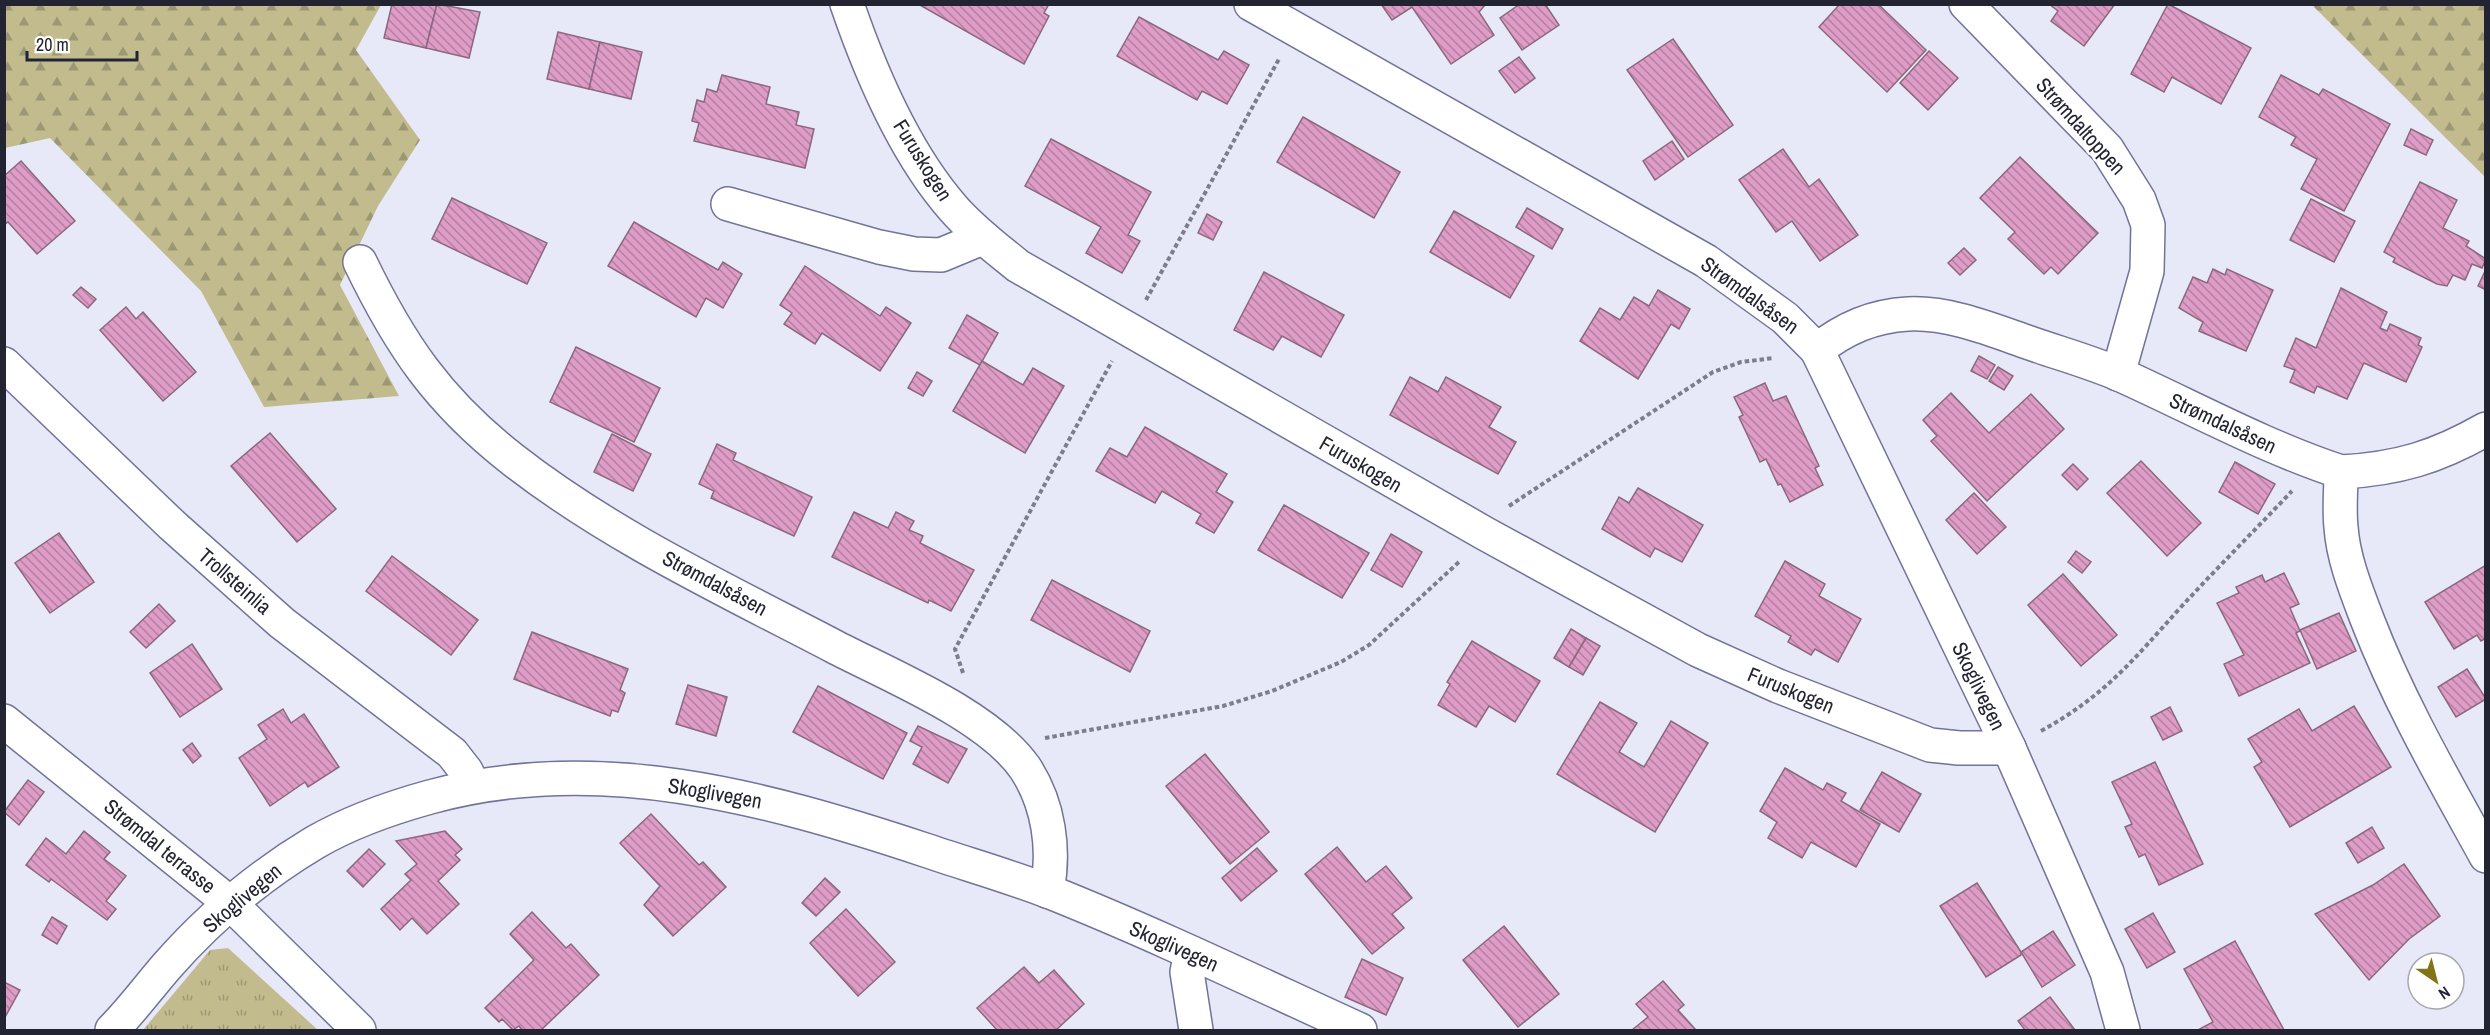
<svg xmlns="http://www.w3.org/2000/svg" width="2490" height="1035" font-family="'Archivo Narrow',sans-serif">
  <defs>
    <pattern id="forest-firs" width="22" height="20" patternUnits="userSpaceOnUse" patternTransform="scale(1.5)"><rect width="22" height="20" fill="#c1bb8d"/><path d="M5 1l3.5 6h-7zM16 11l3.5 6h-7z" fill="#9c9874"/></pattern>
    <pattern id="park-tufts" width="24" height="20" patternUnits="userSpaceOnUse" patternTransform="scale(1.5)"><rect width="24" height="20" fill="#c1bb8d"/><path d="M3 7l-1-3M5 7V3M7 7l1-3M15 17l-1-3M17 17v-4M19 17l1-3" fill="none" stroke="#9c9874"/></pattern>
    <pattern id="building-back-hatch" width="6" height="6" patternUnits="userSpaceOnUse" patternTransform="scale(1.5)"><rect width="6" height="6" fill="#df9cc6"/><path d="M-1 5l2 2M0 0l6 6M5-1l2 2" fill="none" stroke="#b47fa1"/></pattern>
  </defs>
  <rect width="100%" height="100%" fill="#e7e9f9"/>
  <g fill="url(#forest-firs)">
    <polygon points="4,5 381,5 356,50 420,140 378,206 340,285 399,396 264,407 201,291 50,138 5,148"/>
    <polygon points="2312,5 2485,5 2485,177"/>
  </g>
  <polygon fill="url(#park-tufts)" points="228,948 318,1030 143,1030 210,950"/>
  <g fill="url(#building-back-hatch)" stroke="#8b687e" stroke-width="1.5">
    <polygon points="392,4 437,4 426,48 384,38"/>
    <polygon points="437,4 480,12 469,58 426,48"/>
    <polygon points="918,4 1049,4 1044,13 1049,16 1024,64"/>
    <polygon points="1381,4 1486,4 1479,12 1494,35 1451,64 1412,7 1392,20"/>
    <polygon points="1520,4 1545,4 1559,25 1522,50 1500,18"/>
    <polygon points="1840,4 1878,4 1926,50 1887,92 1819,27"/>
    <polygon points="2049,4 2115,4 2084,46 2051,21 2058,11"/>
    <polygon points="2168,4 2251,48 2221,104 2172,77 2164,92 2131,74"/>
    <polygon points="1139,17 1218,60 1224,51 1249,65 1227,104 1202,91 1197,100 1117,56"/>
    <polygon points="558,32 600,42 589,89 547,79"/>
    <polygon points="1673,39 1733,125 1688,157 1627,70"/>
    <polygon points="600,42 642,52 631,99 589,89"/>
    <polygon points="1929,51 1958,78 1928,110 1900,83"/>
    <polygon points="1519,57 1535,78 1515,93 1499,71"/>
    <polygon points="722,75 770,87 766,104 799,112 796,125 814,129 805,168 694,141 699,123 692,121 697,100 704,102 707,89 717,92"/>
    <polygon points="2281,75 2319,95 2323,89 2390,124 2344,211 2301,189 2317,159 2291,145 2296,137 2259,117"/>
    <polygon points="1303,117 1400,172 1374,218 1277,162"/>
    <polygon points="2411,129 2433,140 2426,155 2404,145"/>
    <polygon points="1051,139 1151,192 1128,235 1140,241 1122,273 1086,253 1101,227 1025,186"/>
    <polygon points="1672,141 1684,159 1655,180 1643,161"/>
    <polygon points="1783,149 1809,187 1819,179 1858,235 1820,261 1792,221 1776,232 1739,180"/>
    <polygon points="2020,157 2098,233 2058,274 2051,267 2044,274 2008,239 2015,232 1980,198"/>
    <polygon points="21,161 75,221 37,254 8,222 4,225 4,176"/>
    <polygon points="2420,182 2457,200 2443,228 2469,241 2466,246 2486,259 2482,268 2472,264 2465,280 2453,275 2447,286 2437,284 2393,262 2395,258 2384,252"/>
    <polygon points="452,198 547,243 527,284 432,239"/>
    <polygon points="2311,199 2355,221 2334,262 2290,240"/>
    <polygon points="1527,208 1563,229 1552,249 1516,227"/>
    <polygon points="1454,211 1534,256 1510,298 1430,252"/>
    <polygon points="1207,214 1222,222 1213,240 1198,233"/>
    <polygon points="634,222 718,270 723,262 742,274 723,308 706,298 696,317 608,266"/>
    <polygon points="1964,248 1976,260 1960,275 1948,263"/>
    <polygon points="805,266 880,316 886,307 911,323 880,371 822,333 815,344 784,324 792,313 780,305"/>
    <polygon points="2213,269 2225,275 2227,269 2273,290 2246,351 2199,331 2203,322 2179,308 2193,277 2207,283"/>
    <polygon points="2486,269 2486,290 2478,286"/>
    <polygon points="1264,272 1344,315 1321,357 1282,336 1273,350 1234,330"/>
    <polygon points="81,287 96,299 88,308 73,295"/>
    <polygon points="2341,288 2387,312 2380,328 2387,331 2390,324 2421,338 2418,345 2422,347 2406,382 2364,363 2347,399 2317,386 2314,393 2290,382 2295,370 2284,366 2296,338 2316,348"/>
    <polygon points="1658,290 1690,309 1679,329 1671,324 1638,379 1580,341 1600,308 1620,320 1634,297 1649,306"/>
    <polygon points="126,307 136,319 143,312 196,372 163,401 100,330"/>
    <polygon points="967,315 998,333 980,365 949,348"/>
    <polygon points="576,347 660,388 634,442 550,402"/>
    <polygon points="1979,356 1995,365 1987,379 1971,371"/>
    <polygon points="982,361 1023,385 1033,368 1064,386 1025,453 953,411"/>
    <polygon points="1998,367 2013,376 2004,390 1989,381"/>
    <polygon points="917,372 932,381 923,396 908,388"/>
    <polygon points="1410,377 1438,392 1446,377 1501,407 1489,427 1516,442 1498,474 1390,415"/>
    <polygon points="1765,383 1773,401 1786,396 1819,466 1815,468 1823,485 1790,502 1781,484 1778,485 1766,459 1760,462 1739,417 1743,415 1734,397"/>
    <polygon points="1951,393 1989,433 2031,394 2064,429 1987,501 1931,441 1937,436 1923,420"/>
    <polygon points="1145,427 1227,474 1216,492 1233,502 1214,533 1196,523 1201,514 1162,491 1155,503 1096,471 1110,448 1127,457"/>
    <polygon points="270,433 336,509 297,542 231,466"/>
    <polygon points="612,434 651,454 633,491 594,472"/>
    <polygon points="717,444 736,453 733,460 812,497 794,536 711,498 714,491 699,484"/>
    <polygon points="2141,461 2201,523 2167,556 2107,493"/>
    <polygon points="2235,462 2275,484 2258,514 2219,492"/>
    <polygon points="2073,464 2088,479 2077,490 2062,475"/>
    <polygon points="1638,488 1703,525 1682,562 1655,548 1650,557 1602,529 1619,497 1629,503"/>
    <polygon points="1974,493 2006,527 1977,554 1946,520"/>
    <polygon points="1284,505 1369,553 1342,598 1258,550"/>
    <polygon points="854,512 888,528 896,512 914,521 909,530 923,536 920,543 974,570 951,611 929,600 928,603 832,557"/>
    <polygon points="59,533 94,582 50,613 15,563"/>
    <polygon points="1391,534 1422,552 1402,587 1371,570"/>
    <polygon points="2076,551 2091,562 2082,573 2068,562"/>
    <polygon points="392,556 478,620 451,655 366,591"/>
    <polygon points="1785,561 1825,584 1819,596 1861,619 1838,662 1815,649 1811,655 1788,642 1791,636 1755,616"/>
    <polygon points="2486,565 2486,638 2481,641 2477,635 2454,649 2425,602"/>
    <polygon points="2284,573 2299,604 2290,608 2300,631 2296,633 2310,663 2239,696 2224,664 2244,655 2217,603 2239,593 2236,587 2262,575 2265,582"/>
    <polygon points="2063,574 2117,635 2081,666 2028,605"/>
    <polygon points="1052,580 1150,631 1130,672 1031,620"/>
    <polygon points="159,604 175,621 146,648 130,632"/>
    <polygon points="2339,613 2356,651 2317,669 2300,630"/>
    <polygon points="1571,629 1586,638 1569,667 1554,658"/>
    <polygon points="532,632 628,669 620,690 625,693 618,712 612,710 610,716 514,679"/>
    <polygon points="1586,638 1600,646 1583,675 1569,667"/>
    <polygon points="1472,641 1540,681 1515,722 1489,706 1476,727 1438,705 1450,684 1447,682"/>
    <polygon points="192,644 222,689 180,717 150,673"/>
    <polygon points="2467,669 2486,699 2456,717 2438,687"/>
    <polygon points="688,685 727,697 716,736 676,724"/>
    <polygon points="818,686 907,733 883,779 793,732"/>
    <polygon points="1600,702 1637,723 1619,752 1644,767 1671,721 1708,743 1655,832 1557,774"/>
    <polygon points="2354,706 2391,767 2290,827 2254,767 2262,762 2248,739 2299,709 2312,731"/>
    <polygon points="2170,707 2182,731 2163,740 2151,717"/>
    <polygon points="283,709 291,723 304,714 339,767 308,787 305,782 270,806 239,758 267,739 258,725"/>
    <polygon points="918,726 967,749 948,783 913,764 922,747 910,741"/>
    <polygon points="192,743 201,756 193,763 183,750"/>
    <polygon points="1205,754 1269,832 1230,864 1166,786"/>
    <polygon points="2155,762 2203,864 2159,885 2145,854 2139,857 2125,827 2132,824 2112,782"/>
    <polygon points="1785,768 1823,790 1827,783 1846,793 1841,801 1880,824 1856,867 1811,842 1802,858 1768,838 1777,822 1760,811"/>
    <polygon points="1882,772 1921,794 1899,832 1860,810"/>
    <polygon points="28,780 44,792 19,825 4,812"/>
    <polygon points="651,814 699,865 703,862 726,887 673,936 644,905 660,886 620,843"/>
    <polygon points="2372,827 2384,848 2358,863 2346,843"/>
    <polygon points="84,831 110,852 104,859 126,876 106,901 116,909 107,920 51,879 49,882 26,865 46,838 66,854"/>
    <polygon points="445,831 462,849 455,855 460,860 438,881 459,904 427,934 412,918 400,930 381,909 411,880 405,874 417,864 396,841"/>
    <polygon points="1337,847 1366,882 1386,866 1412,898 1392,914 1404,928 1372,954 1305,874"/>
    <polygon points="1257,848 1277,871 1241,901 1222,878"/>
    <polygon points="369,849 385,864 363,887 347,871"/>
    <polygon points="2404,864 2440,916 2409,939 2369,980 2315,914 2373,885"/>
    <polygon points="825,878 840,892 816,916 802,903"/>
    <polygon points="1977,883 2021,952 2021,955 1986,977 1940,906"/>
    <polygon points="846,909 895,962 858,996 810,943"/>
    <polygon points="532,912 566,948 571,944 599,975 541,1030 522,1030 519,1026 513,1030 502,1019 499,1022 485,1008 534,960 510,934"/>
    <polygon points="2153,913 2175,952 2147,968 2125,929"/>
    <polygon points="52,917 67,926 57,944 42,935"/>
    <polygon points="1504,926 1559,994 1518,1027 1463,960"/>
    <polygon points="2053,931 2075,965 2042,987 2021,952"/>
    <polygon points="2235,941 2284,1030 2198,1030 2213,1022 2184,969"/>
    <polygon points="1362,959 1403,978 1386,1015 1345,997"/>
    <polygon points="1024,967 1039,983 1054,970 1084,1004 1056,1030 997,1030 977,1008"/>
    <polygon points="1663,981 1684,1005 1678,1010 1696,1030 1632,1030 1648,1017 1636,1004"/>
    <polygon points="4,982 20,990 4,1019"/>
    <polygon points="2050,997 2075,1030 2025,1030 2018,1021"/>
  </g>
  <g fill="none" stroke-linecap="round" stroke-linejoin="round">
    <g stroke="#717497" stroke-width="36">
      <g id="minor">
        <path d="M847,4C871,74 904,152 953,208C972,230 996,248 1018,266L1484,533L1698,650L1778,686L1930,745L1959,748H2009"/>
        <path d="M1251,4L1706,261L1785,318L1817,350C1845,328 1873,316 1908,314C1948,312 1990,329 2027,342C2058,353 2091,362 2121,375C2194,408 2265,447 2341,472C2341,490 2339,509 2341,527C2343,558 2356,590 2367,619C2399,702 2443,778 2486,856"/>
        <polyline points="1966,4 2107,149 2139,200 2148,225 2147,271 2118,374"/>
        <polyline points="728,204 879,247 914,254 941,255 982,238"/>
        <path d="M360,262C400,345 438,401 512,459C609,535 726,590 835,647C891,676 989,716 1025,768C1049,804 1055,850 1047,891"/>
        <polyline points="1817,350 2009,748 2107,972 2123,1030"/>
        <polyline points="4,364 172,525 282,623 452,753 466,771 473,785"/>
        <path d="M2341,472C2398,469 2437,457 2486,429"/>
        <polyline points="4,721 231,904 359,1030"/>
        <polyline points="1191,953 1187,972 1196,1030"/>
        <path d="M112,1030C131,1011 148,988 166,967C208,919 259,876 314,843C350,822 390,808 430,797C597,751 765,797 925,850C966,864 1009,876 1050,892C1155,934 1257,983 1360,1030"/>
      </g>
    </g>
    <g stroke="#7d7e8d" stroke-width="4" stroke-dasharray="4.5 3" stroke-linecap="butt">
      <polyline points="1146,300 1279,59"/>
      <polyline points="1509,506 1713,372 1741,362 1774,358"/>
      <polyline points="963,673 955,649 1112,361"/>
      <path d="M2041,731C2106,695 2133,660 2181,607C2217,568 2255,530 2292,491"/>
      <polyline points="1045,738 1223,706 1272,691 1341,662 1369,645 1460,561"/>
    </g>
    <use href="#minor" stroke="#fff" stroke-width="33"/>
  </g>
  <g text-anchor="middle" dominant-baseline="central" stroke-width="5" stroke-linejoin="round" paint-order="stroke">
    <g font-size="21" fill="#232432" stroke="#fff">
      <text transform="translate(2081 126) rotate(48)">Strømdaltoppen</text>
      <text transform="translate(923 160) rotate(58)">Furuskogen</text>
      <text transform="translate(1750 295) rotate(36)">Strømdalsåsen</text>
      <text transform="translate(2223 423) rotate(25)">Strømdalsåsen</text>
      <text transform="translate(1361 464) rotate(30)">Furuskogen</text>
      <text transform="translate(235 581) rotate(41)">Trollsteinlia</text>
      <text transform="translate(715 583) rotate(28)">Strømdalsåsen</text>
      <text transform="translate(1979 686) rotate(64)">Skoglivegen</text>
      <text transform="translate(1791 690) rotate(22)">Furuskogen</text>
      <text transform="translate(715 793) rotate(10)">Skoglivegen</text>
      <text transform="translate(160 846) rotate(39)">Strømdal terrasse</text>
      <text transform="translate(242 898) rotate(-40)">Skoglivegen</text>
      <text transform="translate(1174 946) rotate(24)">Skoglivegen</text>
    </g>
  </g>
  <rect width="2490" height="1035" fill="none" stroke="#232432" stroke-width="12"/>
  <g transform="translate(2436 981) rotate(145)"><circle r="28" fill="#ffffff" stroke="#a7a7ad" stroke-width="1.5"/>
  <path d="M0-4.5L10 22L0 15L-10 22Z" fill="#817518"/>
  <text y="-9" font-size="16" font-weight="bold" text-anchor="middle" fill="#232432">N</text>
  </g>
  <path d="M27 51v9h110v-9" fill="none" stroke="#232432" stroke-width="3"/>
  <text x="36" y="51" font-size="18" fill="#232432" stroke="#ffffff" stroke-width="4.5" paint-order="stroke">20 m</text>
</svg>
